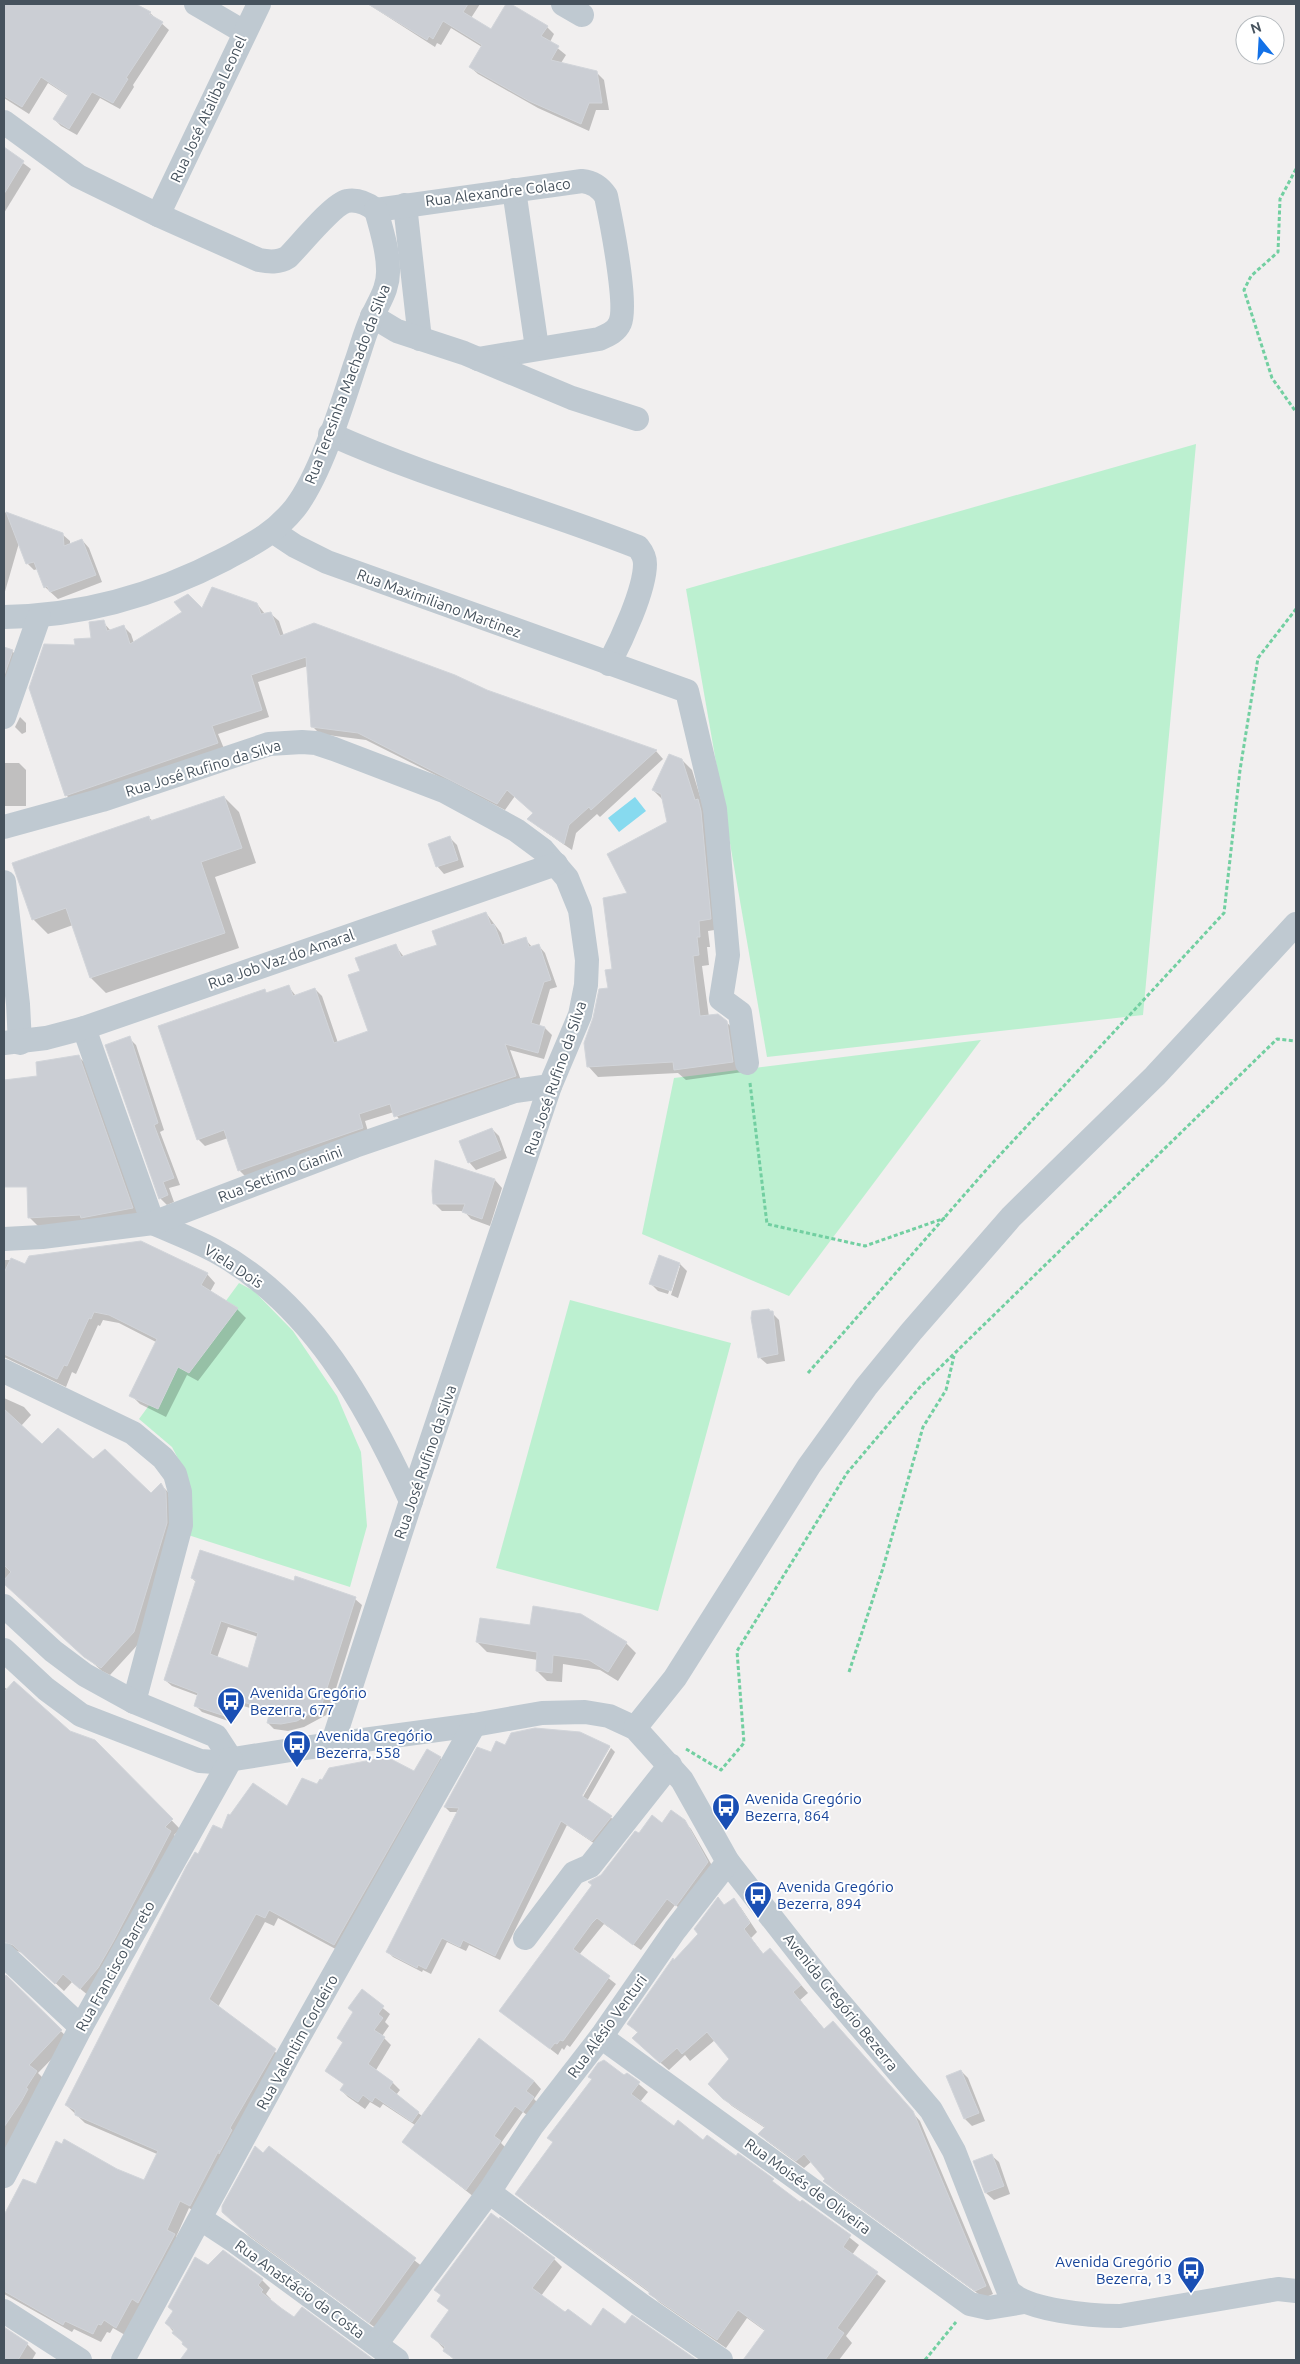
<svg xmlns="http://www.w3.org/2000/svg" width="1300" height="2364" font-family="Ubuntu,sans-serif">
  <rect width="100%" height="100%" fill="#f1efef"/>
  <g fill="#bcf0d0">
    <polygon points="1196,444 1143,1015 767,1057 686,589"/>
    <polygon points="981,1040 789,1296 642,1234 674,1078"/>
    <polygon points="239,1283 254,1291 293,1331 337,1396 361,1452 367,1526 350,1587 185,1534 187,1476 172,1447 139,1419"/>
    <polygon points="570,1300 731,1343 658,1611 496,1568"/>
  </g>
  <polygon fill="#87daef" points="635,797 646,811 619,832 608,818"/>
  <g fill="#0003" fill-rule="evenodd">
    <polygon points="4,4 134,4 150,13 169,30 133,85 134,87 120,109 100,98 77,135 61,126 54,119 68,96 48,83 29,114 4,98"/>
    <polygon points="368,4 480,4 471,18 492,31 508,4 547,27 554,34 550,42 566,55 561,63 596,72 604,80 609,110 596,110 589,131 538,108 478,74 470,67 482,47 451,28 441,45 437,43 435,47"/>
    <polygon points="4,149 31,169 4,213"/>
    <polygon points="4,512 62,534 70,541 70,545 82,540 89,548 102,582 58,599 45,587 38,569 34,570 27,563 19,543 4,595"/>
    <polygon points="257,604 265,614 271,614 279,621 284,636 486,691 656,751 663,759 600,817 597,814 576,833 572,850 537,826 529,819 534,814 515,796 505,810 366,740 320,734 312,726 308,666 258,682 269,717 218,734 225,751 74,803 66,795 76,647 92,639 103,622 111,631 123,626 131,634 134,643 202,610"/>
    <polygon points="4,648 12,651 19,658 4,702"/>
    <polygon points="20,717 26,723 26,732 22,734 15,727"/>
    <polygon points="682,760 692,770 703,806 721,929 708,931 710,947 707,947 709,965 702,966 709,1017 726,1022 737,1032 743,1072 686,1080 678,1073 598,1077 588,1066 610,989 629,893 668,823 663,800 653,790"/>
    <polygon points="4,763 19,763 26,770 26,806 4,806"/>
    <polygon points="224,797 239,812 256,863 215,877 239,948 106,993 91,978 73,925 48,934 33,919 148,817 153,821"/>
    <polygon points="450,838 457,845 464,867 444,874 437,866"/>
    <polygon points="486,913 501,933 505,945 525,939 533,948 539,946 545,953 557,987 550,989 539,1027 545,1028 552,1035 544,1059 510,1050 522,1083 402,1123 394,1112 365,1121 369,1135 246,1177 239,1170 228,1138 205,1146 198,1139 265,991 268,994 288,986 296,996 315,989 322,996 338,1043 369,1032 362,972 395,945 404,957 438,946"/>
    <polygon points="129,1038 136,1045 164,1130 160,1132 180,1185 169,1188 174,1202 167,1205 160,1198"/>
    <polygon points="79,1057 87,1065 140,1216 38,1226 30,1218 39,1077"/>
    <polygon points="4,1081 10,1088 4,1155"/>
    <polygon points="492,1129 499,1136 507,1158 476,1170 469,1162"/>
    <polygon points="436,1162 495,1180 502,1188 490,1226 471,1219 464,1211 442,1211 435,1204"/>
    <polygon points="4,1260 12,1260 25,1266 207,1274 215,1283 210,1292 237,1309 246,1318 198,1381 187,1375 166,1417 140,1404 131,1395 156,1342 119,1323 103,1320 100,1326 98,1325 76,1374 72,1372 66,1387 4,1357"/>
    <polygon points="680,1264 687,1271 678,1298 671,1295 680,1266 678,1266 668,1294 658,1291 650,1283"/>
    <polygon points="772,1313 779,1320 785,1361 767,1364 759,1357"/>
    <polygon points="4,1398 24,1407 31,1415 21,1426 42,1445 93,1461 151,1494 161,1485 168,1492 175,1532 142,1640 110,1675 102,1671 4,1583"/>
    <path d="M192,1578L355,1599L362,1605L328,1714L304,1727L288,1731L274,1729L268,1723L271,1714L240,1705L234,1723L202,1712L196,1706L199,1696L172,1686L165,1680L197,1583ZM228,1627L258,1637L249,1669L217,1658Z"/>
    <polygon points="477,1642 626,1643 636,1653 618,1681 600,1670 563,1664 562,1682 547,1681 537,1671 538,1660 487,1652"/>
    <polygon points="4,1687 69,1732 95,1741 180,1829 174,1835 179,1840 89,1996 72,1982 64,1991 23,1953 14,1950 6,1942 14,1933 4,1924 4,1901 9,1896 4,1891"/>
    <polygon points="580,1733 610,1747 578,1801 580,1802 611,1748 615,1752 587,1801 617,1822 598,1846 567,1825 500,1960 469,1945 466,1951 447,1942 431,1974 423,1970 422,1972 393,1957 388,1952 458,1812 450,1812 445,1807 492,1754 505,1747"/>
    <polygon points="440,1758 448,1766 343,1953 278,1918 274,1926 265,1922 218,2007 284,2059 199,2214 189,2208 176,2237 183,2244 125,2335 113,2328 110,2333 107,2332 101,2342 74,2329 72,2332 4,2294 4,2218 23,2180 37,2186 117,2170 145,2182 157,2154 85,2123 66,2105 199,1856 222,1830 288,1808 318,1785 415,1773"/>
    <polygon points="684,1821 691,1829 714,1869 684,1911 675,1905 641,1950 604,1924 599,1930 579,1955 616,1984 570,2047 567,2045 564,2050 562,2048 558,2055 501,2011 602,1876 639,1835 663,1824"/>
    <polygon points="718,1899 725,1906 734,1900 741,1908 757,1932 751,1938 764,1955 770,1949 808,1993 800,2000 825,2030 841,2031 920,2121 993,2294 984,2298 833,2189 812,2161 804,2168 767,2141 760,2134 765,2128 732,2106 717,2092 730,2059 715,2040 690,2061 685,2055 669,2070 641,2046 638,2033 629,2023 674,1961 699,1934"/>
    <polygon points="4,1976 70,2040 38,2073 45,2080 4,2168"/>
    <polygon points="362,1991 390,2014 385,2022 389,2026 382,2036 391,2045 376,2070 393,2083 400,2090 396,2095 422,2116 534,2081 541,2089 534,2099 540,2105 531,2118 523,2112 501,2143 508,2150 474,2197 403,2141 415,2125 383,2104 380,2108 370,2102 365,2109 348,2097 341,2090 345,2085 326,2071 343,2043 338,2038 354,2012"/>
    <polygon points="961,2071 968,2078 985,2121 972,2126 965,2119 948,2077"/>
    <polygon points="627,2074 648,2092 640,2102 674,2128 736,2157 738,2155 800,2203 803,2201 859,2245 852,2255 886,2281 846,2336 852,2343 839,2360 746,2360 765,2331 747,2318 726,2348 659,2302 650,2293 525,2202 516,2194 554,2143 549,2138 593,2080 589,2076 624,2077"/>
    <polygon points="269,2148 423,2267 377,2329 249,2236 232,2219 264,2155"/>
    <polygon points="991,2155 999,2162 1010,2194 994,2200 986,2193 974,2162"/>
    <polygon points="554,2259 562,2267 541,2296 565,2314 591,2327 625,2326 632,2317 695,2360 454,2360 433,2337 450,2311 438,2301 442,2296 435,2290"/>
    <polygon points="208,2266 262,2280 270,2288 266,2294 271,2299 270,2301 294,2319 302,2309 372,2360 182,2360 189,2350 166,2323"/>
    <polygon points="4,2329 27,2344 36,2353 32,2360 4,2360"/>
  </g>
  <g fill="#cbced4" stroke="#d2d5da" fill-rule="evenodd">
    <polygon points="4,4 136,4 151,12 149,14 163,22 126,78 128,79 113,103 92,92 69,129 53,119 68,95 41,77 22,107 4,96"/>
    <polygon points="368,4 468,4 463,12 491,29 506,4 511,4 548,26 541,36 559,46 551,60 597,71 602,103 589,103 581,124 529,101 469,67 482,45 443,21 433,39 429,36 427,40"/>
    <polygon points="4,147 24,161 4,194"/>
    <polygon points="6,512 63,533 64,546 82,539 96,575 50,592 47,586 44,588 34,562 26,564"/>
    <polygon points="212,587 257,603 261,614 271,612 280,636 314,623 455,675 487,690 657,750 591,810 589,807 569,825 564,844 527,819 533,813 507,790 497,804 358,733 311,727 306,657 251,675 262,710 212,726 218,743 65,796 29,688 44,644 75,645 74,639 91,638 89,622 104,620 107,631 124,625 130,644 182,612 174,602 188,594 202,608"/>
    <polygon points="4,647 13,650 4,676"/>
    <polygon points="669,754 682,759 695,800 698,799 701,811 711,919 699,921 700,937 697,937 699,955 693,956 700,1016 718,1014 727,1021 733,1062 674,1070 673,1062 587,1067 584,1043 593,1018 599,989 608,988 605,970 612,969 603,898 627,893 607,854 667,822 661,794 652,790"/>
    <polygon points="224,796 242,848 201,862 225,933 90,978 66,908 32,920 12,863 149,816 150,821"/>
    <polygon points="450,836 458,860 436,867 428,844"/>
    <polygon points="486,912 491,925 494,924 502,945 526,937 529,947 539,944 551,980 544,982 531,1023 545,1027 538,1053 505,1044 516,1076 394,1117 390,1104 359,1114 363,1128 238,1171 224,1130 197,1140 158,1026 265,989 266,993 289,985 293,996 315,988 334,1043 368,1031 348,975 360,971 355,958 396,944 401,957 418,951 437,945 432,931"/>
    <polygon points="130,1036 158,1123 154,1125 174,1178 163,1182 168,1195 159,1199 105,1045"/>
    <polygon points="79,1055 133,1208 81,1218 80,1215 28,1218 27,1187 4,1187 4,1080 37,1076 36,1062"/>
    <polygon points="492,1128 501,1150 468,1163 459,1141"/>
    <polygon points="435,1160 495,1179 482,1219 462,1212 465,1204 433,1204 432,1191"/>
    <polygon points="141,1241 208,1273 201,1285 238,1308 189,1373 178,1367 158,1409 129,1396 157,1339 109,1315 94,1312 91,1319 89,1318 67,1366 64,1365 57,1379 4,1354 4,1273 11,1258 25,1264 29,1256"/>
    <polygon points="659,1255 680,1263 671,1291 649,1284"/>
    <polygon points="769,1309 770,1311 773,1311 778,1354 758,1358 751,1318 752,1311"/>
    <polygon points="4,1409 42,1444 58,1428 93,1459 105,1449 151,1493 161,1483 166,1492 167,1523 134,1632 101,1668 84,1657 4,1584 4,1580 11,1572 4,1565"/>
    <path d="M200,1550L294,1581L295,1576L356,1597L321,1707L297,1721L281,1724L267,1723L270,1710L233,1699L228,1717L194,1706L198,1693L164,1680L196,1580L191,1578ZM221,1621L258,1633L248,1668L210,1654Z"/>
    <polygon points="533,1606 581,1614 627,1642 608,1672 589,1660 553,1655 552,1673 536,1671 537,1652 476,1642 480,1618 530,1625"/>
    <polygon points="14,1681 70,1731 95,1740 173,1819 165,1827 171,1831 113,1942 98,1968 80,1989 63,1974 55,1984 13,1945 4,1942 4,1692"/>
    <polygon points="535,1728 580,1732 610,1746 582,1796 612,1816 592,1841 561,1821 495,1956 463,1940 460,1947 442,1938 426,1969 418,1965 417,1968 386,1952 459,1808 444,1807 477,1747 491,1752 496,1741 505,1745 511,1733"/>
    <polygon points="427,1749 441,1757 334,1945 269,1910 265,1918 256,1914 209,1999 276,2049 230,2128 232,2130 219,2154 219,2150 190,2206 180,2201 167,2230 175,2234 138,2303 132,2299 116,2328 104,2320 101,2325 98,2324 93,2334 65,2321 63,2325 4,2291 4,2215 23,2179 36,2184 56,2141 62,2144 64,2139 117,2169 144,2180 158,2151 75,2115 75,2110 65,2105 186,1867 195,1852 198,1854 213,1825 222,1829 228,1814 230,1815 253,1783 287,1806 302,1778 317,1784 320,1779 322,1780 329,1768 387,1757 414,1771"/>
    <polygon points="671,1810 685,1820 708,1862 676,1906 667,1899 633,1945 597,1918 592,1923 573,1949 610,1976 563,2041 560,2040 557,2044 555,2043 550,2049 499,2011 592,1885 588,1882 601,1875 635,1831 639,1833 652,1815 662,1823"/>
    <polygon points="718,1897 724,1905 734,1898 750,1923 744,1929 763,1954 770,1948 801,1985 793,1992 824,2029 833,2021 913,2111 986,2286 975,2291 823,2181 825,2179 804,2154 796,2161 758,2134 765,2127 723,2099 708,2084 729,2059 707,2032 682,2054 677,2048 660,2063 632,2038 638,2032 627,2024 673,1958 674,1960 698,1934 694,1929"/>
    <polygon points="6,1975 62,2030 29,2065 37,2071 26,2088 28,2089 21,2102 4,2127 4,1977"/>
    <polygon points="362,1989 384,2006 378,2014 383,2018 374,2030 385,2037 368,2064 393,2082 389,2088 419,2112 412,2122 375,2097 372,2102 363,2095 358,2102 340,2090 344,2084 325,2071 343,2042 337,2038 353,2012 348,2008"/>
    <polygon points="479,2038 534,2081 526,2091 534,2097 523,2112 515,2106 494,2136 501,2141 466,2190 402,2142"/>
    <polygon points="604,2060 624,2075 627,2073 640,2082 631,2094 674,2126 678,2120 703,2140 707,2135 736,2156 738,2153 774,2179 772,2181 800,2202 802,2200 851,2235 843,2247 878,2272 837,2328 844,2333 825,2360 743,2360 765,2330 738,2310 717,2340 649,2294 649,2291 515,2194 553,2142 547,2138 592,2079 588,2077 598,2063"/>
    <polygon points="961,2070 979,2113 964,2119 946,2076"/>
    <polygon points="255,2146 263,2153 269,2146 416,2258 369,2323 240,2228 222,2212 222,2206"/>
    <polygon points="992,2154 1004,2186 985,2193 973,2161"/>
    <polygon points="491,2213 499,2219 500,2217 555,2258 532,2288 565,2312 568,2309 591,2326 603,2308 625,2324 632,2315 697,2360 456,2360 443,2351 445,2347 431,2337 431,2335 449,2310 437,2301 441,2295 434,2290"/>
    <polygon points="223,2250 263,2279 258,2285 263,2290 261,2292 281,2308 294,2317 302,2307 374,2360 180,2360 188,2349 182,2344 183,2342 172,2333 174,2330 165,2323 173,2311 168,2307 195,2257 208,2265"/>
    <polygon points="4,2327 28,2343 18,2360 4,2360"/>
  </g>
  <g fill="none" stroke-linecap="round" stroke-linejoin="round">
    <g stroke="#72cfa1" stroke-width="3" stroke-dasharray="4 2.5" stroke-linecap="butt">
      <polyline points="1296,169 1280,199 1278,252 1251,276 1244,290 1272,378 1296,412"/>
      <polyline points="750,1083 767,1224 865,1246 945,1218"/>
      <polyline points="808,1373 987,1169 1224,913 1240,770 1258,658 1296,609"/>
      <polyline points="849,1672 883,1568 923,1427 946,1390 954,1356"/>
      <polyline points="686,1749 721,1770 744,1743 737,1651 847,1473 920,1387 1277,1039 1296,1041"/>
      <polyline points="925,2360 956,2322"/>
    </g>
    <g stroke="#bfc9d1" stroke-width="24">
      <polyline points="196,4 244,32"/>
      <polyline points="563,4 582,15"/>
      <path d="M4,122L78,176L158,215L259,260C269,262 279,263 288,257C300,245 333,204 347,201C358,199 368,204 376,210"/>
      <polyline points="514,190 537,348"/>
      <polyline points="405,205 420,339"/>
      <path d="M376,210L582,181C593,182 600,187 606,196C611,220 628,305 620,323C616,332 608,335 599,339L478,359"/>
      <polyline points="158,215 259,4"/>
      <polyline points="372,316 397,331 464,353 572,398 637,419"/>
      <path d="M330,434C430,479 536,507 638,547C642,552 645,558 645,564C645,590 621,641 609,664"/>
      <polyline points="274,532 295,546 327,562 687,691 715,809 728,955 721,999 740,1013 747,1063"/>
      <path d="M4,617C82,616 156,595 225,559C253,544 274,534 295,508C320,476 342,405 355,365C361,349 365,331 373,315C380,300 389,287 388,269C388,249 381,229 376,210"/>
      <polyline points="4,717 39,617"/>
      <polyline points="4,827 102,800 269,744 302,742 316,743 334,749 444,791 516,830 543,850 567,878 580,910 587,960 586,985 580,1015 550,1086 411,1501 332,1745"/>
      <polyline points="4,882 18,1004 20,1043"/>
      <path d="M84,1028L153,1223C173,1232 195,1240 215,1251C311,1303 367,1405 411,1501"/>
      <polyline points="4,1043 46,1038 84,1028 556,864"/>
      <polyline points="4,1239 42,1237 153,1223 355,1146 515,1091 550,1086"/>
      <polyline points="4,1371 133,1433 163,1458 175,1474 180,1492 181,1525 134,1702"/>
      <polyline points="4,1606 53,1651 85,1675 134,1702 216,1736 231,1759"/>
      <path d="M4,1650L46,1689L81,1715L200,1761L215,1762L297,1749L474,1725L542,1713L585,1712L609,1716L635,1728L682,1780L728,1862L822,1982L931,2110L954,2151L1008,2290C1025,2311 1093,2316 1120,2316L1278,2289L1296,2291"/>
      <polyline points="635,1728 675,1678 809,1466 866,1387 911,1332 1011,1217 1155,1076 1296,924"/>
      <polyline points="525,1938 574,1873 590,1866 670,1765"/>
      <polyline points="4,1955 81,2027"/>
      <polyline points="601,2037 970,2304 988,2308 1024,2302"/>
      <polyline points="4,2176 81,2027 231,1759"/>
      <polyline points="489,2192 641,2305 721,2360"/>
      <polyline points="201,2219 236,2242 397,2360"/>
      <polyline points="4,2311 80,2360"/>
      <polyline points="376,2344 489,2192 532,2126 601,2037 675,1930 728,1862"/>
      <polyline points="123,2360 288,2056 474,1725"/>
    </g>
  </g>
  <defs>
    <g id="bus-pin" transform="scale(1.4375)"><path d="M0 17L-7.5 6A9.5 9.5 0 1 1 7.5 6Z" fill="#1a4fb4" stroke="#fff"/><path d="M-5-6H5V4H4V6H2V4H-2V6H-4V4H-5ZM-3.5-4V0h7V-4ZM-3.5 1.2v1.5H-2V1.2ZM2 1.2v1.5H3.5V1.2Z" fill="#fff"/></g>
  </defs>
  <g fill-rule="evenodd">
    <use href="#bus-pin" x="231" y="1701"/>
    <use href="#bus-pin" x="297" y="1744"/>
    <use href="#bus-pin" x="726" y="1807"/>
    <use href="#bus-pin" x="758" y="1895"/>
    <use href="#bus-pin" x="1191" y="2270"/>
  </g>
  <g text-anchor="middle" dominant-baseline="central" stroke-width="4" stroke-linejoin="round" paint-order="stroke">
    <g font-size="15" fill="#46525d" stroke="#fff">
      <text transform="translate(208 109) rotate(-65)">Rua José Ataliba Leonel</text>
      <text transform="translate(498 192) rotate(-7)">Rua Alexandre Colaco</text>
      <text transform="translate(347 384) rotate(-69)">Rua Teresinha Machado da Silva</text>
      <text transform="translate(439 603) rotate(20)">Rua Maximiliano Martinez</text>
      <text transform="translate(203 768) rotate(-17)">Rua José Rufino da Silva</text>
      <text transform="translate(281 959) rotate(-19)">Rua Job Vaz do Amaral</text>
      <text transform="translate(555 1078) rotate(-71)">Rua José Rufino da Silva</text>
      <text transform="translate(280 1174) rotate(-21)">Rua Settimo Gianini</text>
      <text transform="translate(234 1266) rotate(33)">Viela Dois</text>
      <text transform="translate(425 1462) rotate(-71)">Rua José Rufino da Silva</text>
      <text transform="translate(115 1966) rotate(-61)">Rua Francisco Barreto</text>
      <text transform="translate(841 2002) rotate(51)">Avenida Gregório Bezerra</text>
      <text transform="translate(607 2026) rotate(-54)">Rua Alésio Venturi</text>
      <text transform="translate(297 2042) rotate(-61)">Rua Valentim Cordeiro</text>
      <text transform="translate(808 2186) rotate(36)">Rua Moisés de Oliveira</text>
      <text transform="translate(300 2289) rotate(36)">Rua Anastácio da Costa</text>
    </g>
    <g font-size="15" fill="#164399" stroke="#fff" text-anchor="start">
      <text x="250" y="1692">Avenida Gregório<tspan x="250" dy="17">Bezerra, 677</tspan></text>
      <text x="316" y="1735">Avenida Gregório<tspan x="316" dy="17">Bezerra, 558</tspan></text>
      <text x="745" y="1798">Avenida Gregório<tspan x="745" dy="17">Bezerra, 864</tspan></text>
      <text x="777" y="1886">Avenida Gregório<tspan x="777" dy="17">Bezerra, 894</tspan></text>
      <text x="1172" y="2261" text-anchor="end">Avenida Gregório<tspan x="1172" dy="17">Bezerra, 13</tspan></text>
    </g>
  </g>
  <rect width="1300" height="2364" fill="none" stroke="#46525d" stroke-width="10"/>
  <g transform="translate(1260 40) rotate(342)"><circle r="24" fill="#ffffff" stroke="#b5babe"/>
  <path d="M0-4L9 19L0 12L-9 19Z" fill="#1371e7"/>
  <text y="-8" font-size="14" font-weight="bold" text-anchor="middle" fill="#46525d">N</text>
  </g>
</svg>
